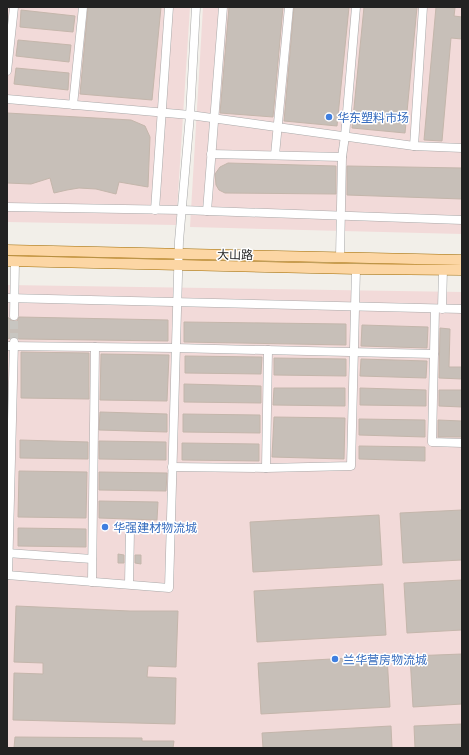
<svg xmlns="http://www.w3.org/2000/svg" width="469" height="755" font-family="Barlow,'Noto Sans SC',sans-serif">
  <rect width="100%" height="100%" fill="#f2efe9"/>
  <g fill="#f2dad9">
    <polygon points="7,7 190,7 176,225 7,222"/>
    <polygon points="203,7 462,7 462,234 190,227"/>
    <polygon points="7,285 462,292 462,748 7,748"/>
  </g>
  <g fill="#c7bfb8" stroke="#c4b6ab">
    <polygon points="88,7 161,7 152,100 80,94"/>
    <polygon points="229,7 283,7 273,117 220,113"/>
    <polygon points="294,7 349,7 337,126 284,121"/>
    <polygon points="364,7 417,7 405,133 352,128"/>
    <polygon points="436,7 455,8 454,16 462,17 462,39 451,38 442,141 424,140"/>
    <polygon points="21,10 75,16 73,32 20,27"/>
    <polygon points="18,40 71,45 69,62 16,56"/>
    <polygon points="16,68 69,73 68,90 14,84"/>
    <polygon points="7,113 131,120 145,126 150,137 148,187 119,182 116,194 96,189 79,188 67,190 54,193 50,178 31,184 7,183"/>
    <polygon points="228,163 336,166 336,194 225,193 219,190 216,185 215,174 220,167"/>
    <polygon points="347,166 462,168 462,199 347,195"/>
    <polygon points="7,317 14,321 17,321 19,317 168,320 168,341 19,339 14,337 7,339"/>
    <polygon points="184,322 346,324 346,345 184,342"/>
    <polygon points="362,325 428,327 427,348 361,346"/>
    <polygon points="440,328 450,329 449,367 462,367 462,379 439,378"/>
    <polygon points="21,352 89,353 89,399 21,398"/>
    <polygon points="101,354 169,355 167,401 100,400"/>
    <polygon points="185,356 262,357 261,374 185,373"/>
    <polygon points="274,358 346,359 346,376 274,375"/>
    <polygon points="361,359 427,361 426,378 360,376"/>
    <polygon points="184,384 261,386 261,403 184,402"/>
    <polygon points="274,388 345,388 345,406 273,405"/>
    <polygon points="360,388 426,390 426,406 360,405"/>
    <polygon points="439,390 462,390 462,407 439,406"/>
    <polygon points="100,412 167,414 167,432 99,430"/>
    <polygon points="183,414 260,415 260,433 183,432"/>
    <polygon points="274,417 345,418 344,459 272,457"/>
    <polygon points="359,419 425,420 425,437 359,435"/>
    <polygon points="438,420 462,421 462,437 438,437"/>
    <polygon points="20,440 88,442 88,459 20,458"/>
    <polygon points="99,441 166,442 166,460 99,459"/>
    <polygon points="182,443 259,444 259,461 182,460"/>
    <polygon points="359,446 425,447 425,461 359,459"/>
    <polygon points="19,471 87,472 86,518 18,517"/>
    <polygon points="99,472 167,473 166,491 99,490"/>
    <polygon points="99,501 158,502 157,520 99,518"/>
    <polygon points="462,510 462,560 403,563 400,513"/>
    <polygon points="379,515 382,565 253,572 250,522"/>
    <polygon points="18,528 86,529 86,547 18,546"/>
    <polygon points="118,554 124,555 124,563 118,563"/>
    <polygon points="135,555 141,555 141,564 135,563"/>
    <polygon points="462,580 462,630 407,633 404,583"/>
    <polygon points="383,584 386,635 257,642 254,591"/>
    <polygon points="16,606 130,611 178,611 176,667 148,666 147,677 176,678 175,724 13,720 14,673 43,674 43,663 14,662"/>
    <polygon points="462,654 462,704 413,707 410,656"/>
    <polygon points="387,656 390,707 261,714 258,663"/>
    <polygon points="462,724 462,748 415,748 414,726"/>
    <polygon points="391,726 392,748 263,748 262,733"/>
    <polygon points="15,737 142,738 142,741 174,741 173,748 14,748"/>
  </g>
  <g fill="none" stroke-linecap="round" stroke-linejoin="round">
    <polyline stroke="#c8c6c1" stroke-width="8" stroke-dasharray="8 4" stroke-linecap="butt" points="14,341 14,316"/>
    <g stroke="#a9a9a9" stroke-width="9">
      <g id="minor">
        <polyline points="7,71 14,7"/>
        <polyline points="7,99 190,115 414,146 462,148"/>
        <polyline points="73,105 83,7"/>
        <polyline points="414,146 423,7"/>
        <polyline points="211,154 342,157"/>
        <polyline points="275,155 289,7"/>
        <polyline points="7,207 182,210 462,220"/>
        <polyline points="155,210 169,7"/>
        <polyline points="207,211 223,7"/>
        <polyline points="340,257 342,157 345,136 356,7"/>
        <polyline points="7,298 462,309"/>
        <polyline points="435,309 432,442 462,443"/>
        <polyline points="442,309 443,269"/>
        <polyline points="14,316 15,262"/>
        <polyline points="7,346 175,348 434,354"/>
        <polyline points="172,467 266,468 351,466 356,269"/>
        <polyline points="266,468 268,350"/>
        <polyline points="7,553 92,559"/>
        <polyline points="7,575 169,588 179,241 190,115 196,7"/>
        <polyline points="8,575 14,342"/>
        <polyline points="92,582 95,347"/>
        <polyline points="129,584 130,530"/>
      </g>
    </g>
    <g stroke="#a06b00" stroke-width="11">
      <g id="major">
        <polyline points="7,250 462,260"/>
        <polyline points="7,261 356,269 462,270"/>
      </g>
    </g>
    <use href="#minor" stroke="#fff" stroke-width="8"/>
    <use href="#major" stroke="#fcd6a4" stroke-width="10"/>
  </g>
  <g fill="#3f7fe0" stroke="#fff" stroke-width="1.5">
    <circle cx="329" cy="117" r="4"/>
    <circle cx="105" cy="527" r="4"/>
    <circle cx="335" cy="659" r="4"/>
  </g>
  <g text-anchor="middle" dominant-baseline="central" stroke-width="3" stroke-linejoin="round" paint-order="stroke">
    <g font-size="12" fill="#366cbe" stroke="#fff" text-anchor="start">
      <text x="337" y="117">华东塑料市场</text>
      <text x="113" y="527">华强建材物流城</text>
      <text x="343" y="659">兰华营房物流城</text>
    </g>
    <g font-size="12" fill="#222" stroke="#fff">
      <text transform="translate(235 254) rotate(1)">大山路</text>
    </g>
  </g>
  <rect width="469" height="755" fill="none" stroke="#222222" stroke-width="16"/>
</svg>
